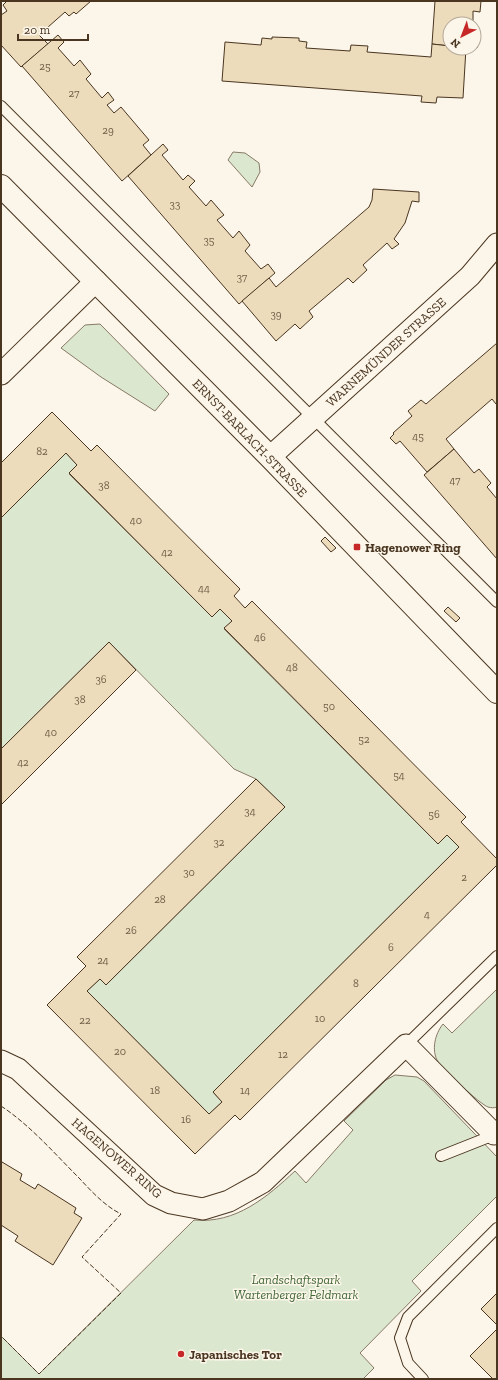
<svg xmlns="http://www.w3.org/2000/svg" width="498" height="1380" font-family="'Zilla Slab',serif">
  <rect width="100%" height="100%" fill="#fbf6e9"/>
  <g fill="#dce7d0" stroke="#887966">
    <polygon points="233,152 245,153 259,163 260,172 252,187 228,160"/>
    <polygon points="100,324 169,394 155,411 101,377 61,348 85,325"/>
    <polygon points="66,453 77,465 69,474 212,617 220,609 232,621 224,629 438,844 447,835 459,847 213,1092 222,1102 209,1114 87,991 100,979 106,985 285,807 256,779 234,769 109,642 1,749 1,518"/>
    <path d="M497,989V1107C494,1108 491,1108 488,1107C481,1105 441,1068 438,1062C431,1050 435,1034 443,1024L452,1033Z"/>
    <path d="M395,1075L417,1077L424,1081L497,1157V1196L412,1281L421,1291L360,1353L374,1368L363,1379H1V1336L39,1374L194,1220C236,1224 267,1197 295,1171L306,1183L353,1130L344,1121L386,1080Z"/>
  </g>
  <g fill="#ecdcbc" stroke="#4a3520">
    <polygon points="7,1 91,1 76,14 74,12 69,16 65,12 39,35 48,44 21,67 1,45 1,15 7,11 3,5"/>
    <polygon points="435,1 481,1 480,12 473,11 473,24 450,24 450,46 432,44"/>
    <polygon points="58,35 64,42 58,48 74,66 80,60 91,74 86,79 102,98 108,92 114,100 107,105 114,113 121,107 149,140 143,145 151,155 122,181 22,66"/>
    <polygon points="272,37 299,38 299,41 307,42 306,48 350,51 351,45 368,46 367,52 431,57 432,44 450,46 450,48 466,48 463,98 437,97 436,103 421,102 422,96 222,81 225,42 261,45 262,38 272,39"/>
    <polygon points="474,38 478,38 477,48 474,47"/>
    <polygon points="163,144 168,150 162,155 183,180 188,175 195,181 189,187 206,206 211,200 224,215 217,220 233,238 239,231 250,245 245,251 261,269 268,264 275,273 239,304 128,176"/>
    <polygon points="373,189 419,192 419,202 412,201 405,223 394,239 399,244 392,249 387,243 363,265 367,270 353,283 348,278 309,311 313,317 300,329 295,324 276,341 242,301 269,278 276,287 369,207 372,200"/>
    <polygon points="497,343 497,403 496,404 492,399 446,439 454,449 427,472 400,441 396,444 390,438 394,434 393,433 412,416 408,411 421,400 426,404"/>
    <polygon points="52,412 91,451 97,445 240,589 234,596 245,608 252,601 466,817 461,822 497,859 497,865 240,1120 235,1115 195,1154 47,1005 86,966 77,957 256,779 285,807 106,985 100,979 87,991 209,1114 222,1102 213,1092 459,847 447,835 438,844 224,628 232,621 220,609 212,617 69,473 77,465 66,453 1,518 1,463"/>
    <polygon points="454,449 474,473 479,469 491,483 487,487 497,499 497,559 424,475"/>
    <polygon points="325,537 336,548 331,552 321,541"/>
    <polygon points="448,607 460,618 456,622 444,611"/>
    <polygon points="109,642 136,670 1,805 1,749"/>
    <polygon points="2,1162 22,1174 20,1180 35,1189 38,1184 76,1208 74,1213 82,1218 53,1265 15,1241 18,1236 1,1225 1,1164"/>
    <polygon points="497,1293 497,1325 481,1309"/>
    <polygon points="497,1329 497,1379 493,1379 470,1356"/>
  </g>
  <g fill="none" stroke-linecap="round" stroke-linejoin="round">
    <g stroke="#4a3520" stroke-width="12">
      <g id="service">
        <polyline points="1,106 497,602"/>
        <polyline points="406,1045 497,956"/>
        <polyline points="441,1156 494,1135"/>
        <polyline points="423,1379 408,1363 400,1338 408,1317 497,1228"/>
      </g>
    </g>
    <g stroke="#4a3520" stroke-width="23">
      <g id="minor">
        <polyline points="1,374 96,281"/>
        <polyline points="270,457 470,276 497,244"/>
        <polyline points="1,1061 18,1069 154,1195 171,1203 203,1209 229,1201 263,1182 406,1045 494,1134 497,1131"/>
      </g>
    </g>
    <g stroke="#4a3520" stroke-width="24">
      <polyline id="secondary" points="1,186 270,457 497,692"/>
    </g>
    <use href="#service" stroke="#fbf6e9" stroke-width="10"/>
    <use href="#minor" stroke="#fbf6e9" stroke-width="21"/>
    <use href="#secondary" stroke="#fbf6e9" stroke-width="22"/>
    <path stroke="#4a3520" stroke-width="1" stroke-dasharray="5 2" stroke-linecap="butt" d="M1,1106C30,1125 55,1154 80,1179C92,1192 105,1206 121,1214L82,1257L121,1293L39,1374L1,1336"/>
  </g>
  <g fill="#c62828" stroke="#fbf6e9" stroke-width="1.5">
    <rect x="353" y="543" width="8" height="8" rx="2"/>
    <circle cx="181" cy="1354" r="4"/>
  </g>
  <g text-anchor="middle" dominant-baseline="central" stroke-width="3" stroke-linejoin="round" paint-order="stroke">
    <g font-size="11" fill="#725f47">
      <text x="45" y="66">25</text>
      <text x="74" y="93">27</text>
      <text x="108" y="130">29</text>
      <text x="175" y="204">33</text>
      <text x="209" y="240">35</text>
      <text x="242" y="277">37</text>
      <text x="276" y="314">39</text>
      <text x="418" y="436">45</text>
      <text x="42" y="451">82</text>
      <text x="455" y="480">47</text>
      <text x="104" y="485">38</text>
      <text x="136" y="520">40</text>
      <text x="167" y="552">42</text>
      <text x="204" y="588">44</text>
      <text x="260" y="637">46</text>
      <text x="292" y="667">48</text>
      <text x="101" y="679">36</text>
      <text x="80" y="699">38</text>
      <text x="329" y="706">50</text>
      <text x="51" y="732">40</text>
      <text x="364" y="739">52</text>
      <text x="23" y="762">42</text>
      <text x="399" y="775">54</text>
      <text x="250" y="811">34</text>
      <text x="434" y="814">56</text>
      <text x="219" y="842">32</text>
      <text x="189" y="872">30</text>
      <text x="464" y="877">2</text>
      <text x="160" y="899">28</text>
      <text x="427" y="914">4</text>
      <text x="131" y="930">26</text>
      <text x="391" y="947">6</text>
      <text x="103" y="960">24</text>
      <text x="356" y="983">8</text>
      <text x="320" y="1018">10</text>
      <text x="85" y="1020">22</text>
      <text x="120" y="1051">20</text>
      <text x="283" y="1054">12</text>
      <text x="155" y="1090">18</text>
      <text x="245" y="1090">14</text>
      <text x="186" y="1119">16</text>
    </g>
    <g font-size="13" fill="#4a3520" stroke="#fbf6e9">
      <text transform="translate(386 352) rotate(-42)">WARNEMÜNDER STRASSE</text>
      <text transform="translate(250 438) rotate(46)">ERNST-BARLACH-STRASSE</text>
      <text transform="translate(117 1158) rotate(41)">HAGENOWER RING</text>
    </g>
    <g font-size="13" font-weight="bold" fill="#4a3520" stroke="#fbf6e9" text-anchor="start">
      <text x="365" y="547">Hagenower Ring</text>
      <text x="189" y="1354">Japanisches Tor</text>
    </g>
    <g font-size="13" font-style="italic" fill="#436837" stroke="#fbf6e9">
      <text x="296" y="1279">Landschaftspark<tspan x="296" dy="15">Wartenberger Feldmark</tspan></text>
    </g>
  </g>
  <rect width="498" height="1380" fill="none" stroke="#4a3520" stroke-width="4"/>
  <g transform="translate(462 36) rotate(222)"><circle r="19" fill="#fbf6e9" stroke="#b4a999"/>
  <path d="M0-3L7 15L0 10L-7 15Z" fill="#c62828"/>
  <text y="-6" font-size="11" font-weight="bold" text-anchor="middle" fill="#4a3520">N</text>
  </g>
  <path d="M18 34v6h70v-6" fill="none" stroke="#4a3520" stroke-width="2"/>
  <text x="24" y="34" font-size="12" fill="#4a3520" stroke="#fbf6e9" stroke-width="3" paint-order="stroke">20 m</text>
</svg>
